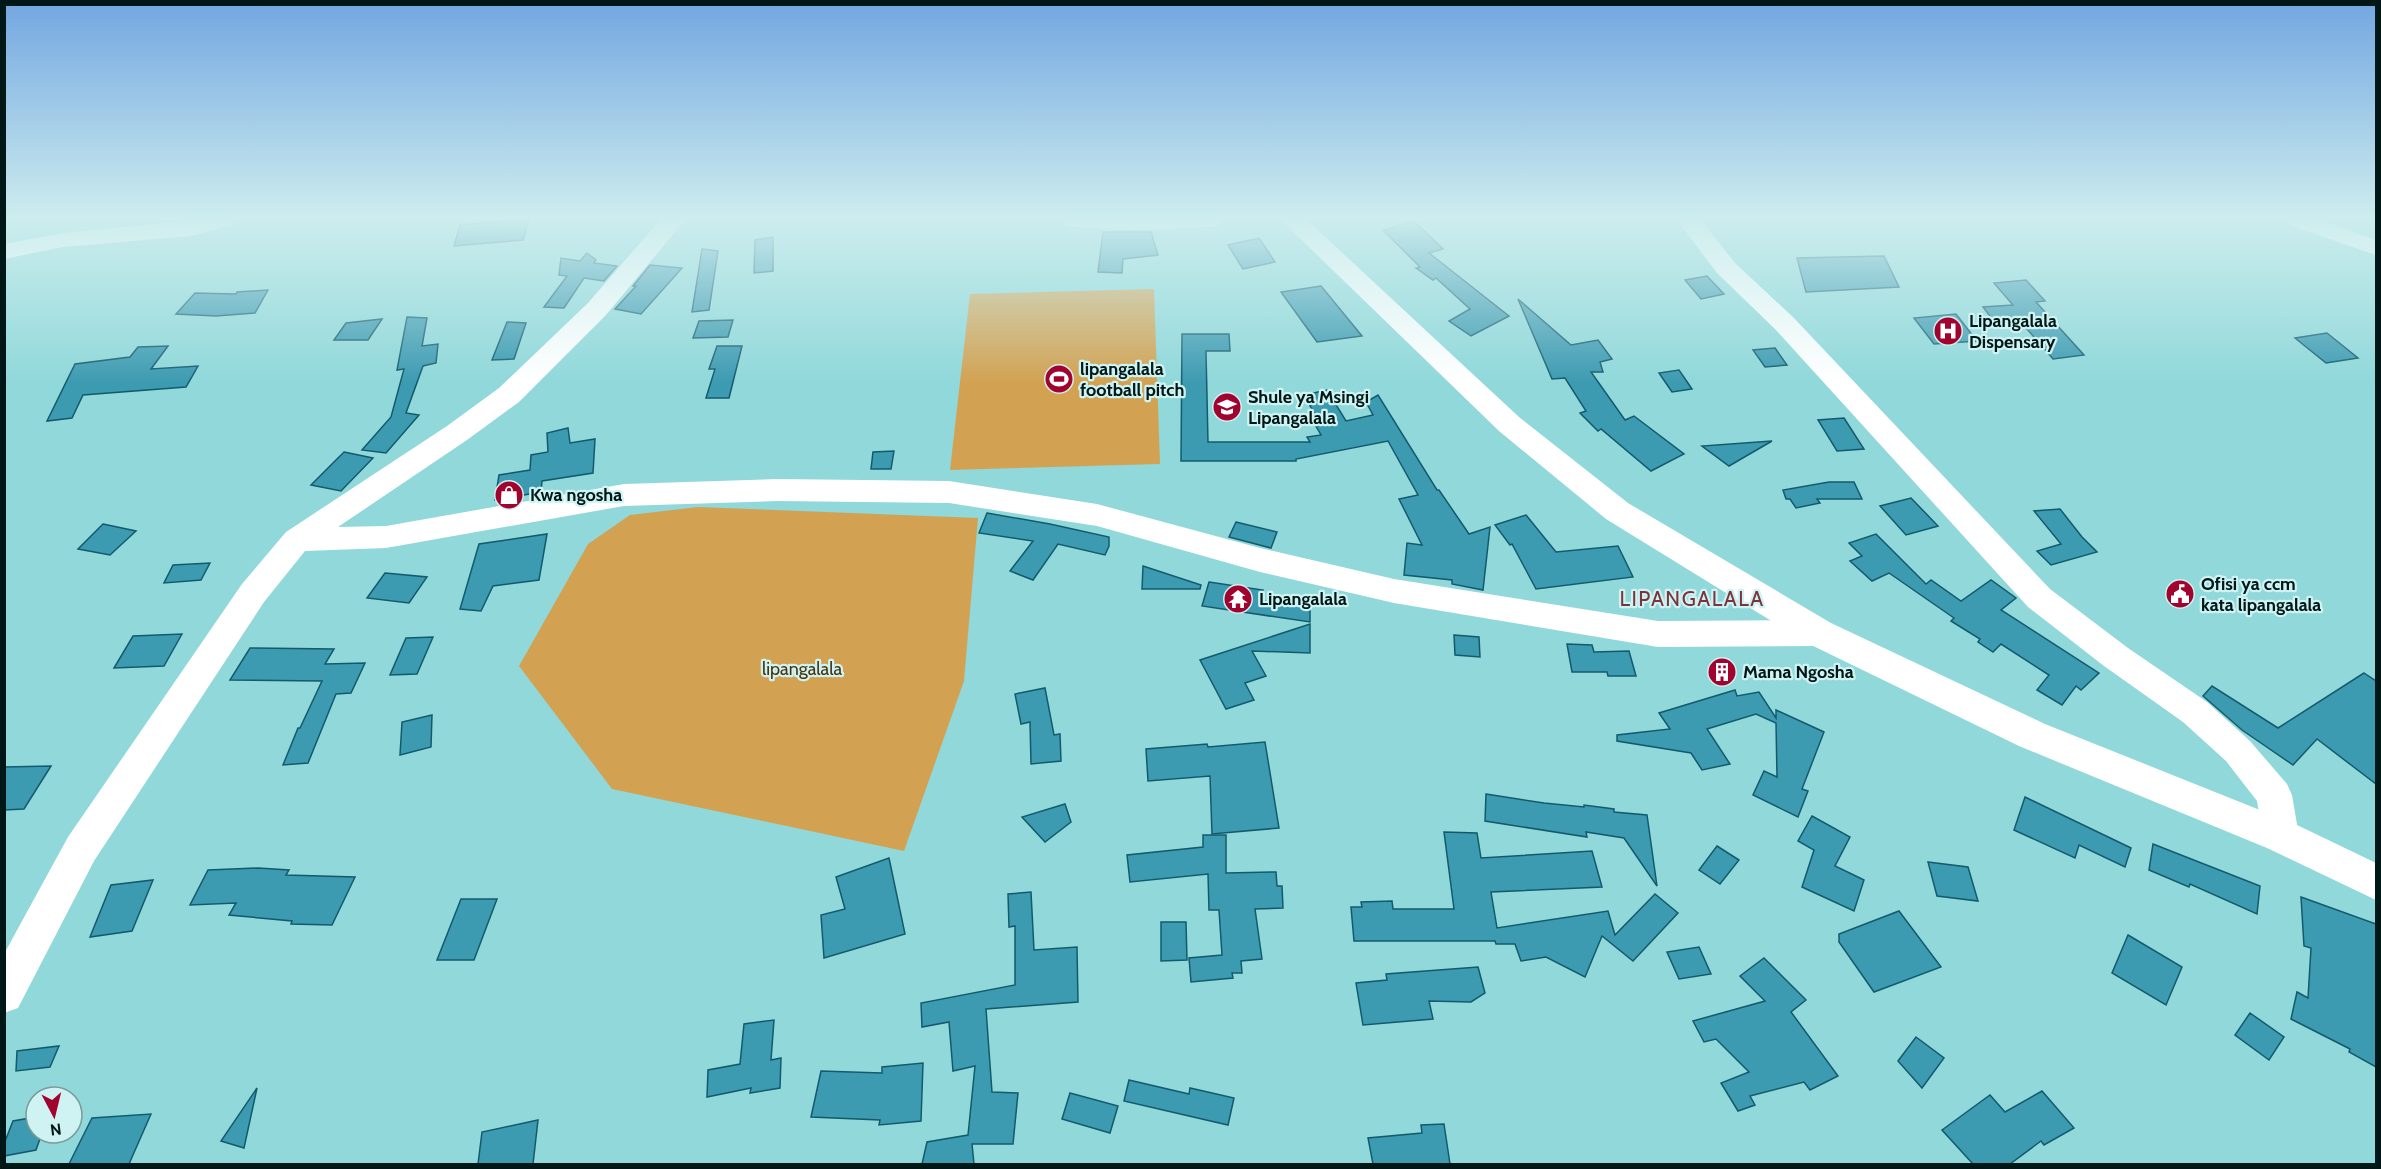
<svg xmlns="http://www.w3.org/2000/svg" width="2381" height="1169" font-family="Cabin,sans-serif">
  <rect width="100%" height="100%" fill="#90d8da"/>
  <g fill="#d2a252">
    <polygon points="1154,289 1160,464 950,470 970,294"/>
    <polygon points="698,507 978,518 964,681 904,851 612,789 519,666 588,544 630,515"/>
  </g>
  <g fill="#3c9ab1" stroke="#135b6c" stroke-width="1.5">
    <polygon points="515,220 529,220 523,240 454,246 460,225"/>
    <polygon points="1414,221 1443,249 1429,253 1509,316 1471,336 1449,321 1470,309 1436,278 1433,280 1416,268 1420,267 1383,230"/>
    <polygon points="1103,232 1151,232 1158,255 1123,259 1122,273 1098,272"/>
    <polygon points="773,237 773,271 754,273 755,240"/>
    <polygon points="1259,238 1275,262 1243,269 1228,245"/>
    <polygon points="702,249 718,251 709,310 692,312"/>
    <polygon points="587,253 596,260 594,263 617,266 604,281 584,278 564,308 544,307 567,276 559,275 561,258 580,261"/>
    <polygon points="1884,256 1899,287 1806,292 1797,258"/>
    <polygon points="650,265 682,268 641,314 615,309 636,286 633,286"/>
    <polygon points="1707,276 1724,294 1701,299 1685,280"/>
    <polygon points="2026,280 2045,301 2036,302 2084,355 2053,359 2021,322 1996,324 1983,307 2013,305 1994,283"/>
    <polygon points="1321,286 1362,336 1317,342 1281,292"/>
    <polygon points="268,290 255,313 216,316 176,314 195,293 236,294 237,292"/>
    <polygon points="1518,299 1571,345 1598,340 1612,359 1600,362 1603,372 1591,372 1625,420 1634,416 1684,454 1651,471 1601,429 1598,431 1580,413 1586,411 1565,378 1552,379"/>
    <polygon points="1956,314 1977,341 1934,344 1914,318"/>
    <polygon points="407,317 427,318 422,346 438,344 436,363 423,366 406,413 419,415 386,453 362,450 391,417 404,369 397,370"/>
    <polygon points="382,319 368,340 334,340 346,323"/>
    <polygon points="733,320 728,337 693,338 699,321"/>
    <polygon points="507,322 526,323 514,359 492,360"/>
    <polygon points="2327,333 2358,358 2326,363 2295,338"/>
    <polygon points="1182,334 1229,334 1230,351 1206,351 1208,442 1310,442 1307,437 1321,435 1309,414 1314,413 1304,395 1327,390 1346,421 1373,415 1366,402 1378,395 1437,490 1439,490 1469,534 1490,527 1483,590 1452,584 1452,580 1404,575 1407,543 1422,545 1399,499 1418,495 1388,441 1296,459 1296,461 1181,461"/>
    <polygon points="168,346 151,369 198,366 186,387 83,395 72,418 47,421 75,364 130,357 138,347"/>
    <polygon points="717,346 742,346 729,398 706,398 715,369 709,369"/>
    <polygon points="1775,348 1787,365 1765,367 1753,350"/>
    <polygon points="1679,370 1692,389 1672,392 1659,373"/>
    <polygon points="1844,418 1864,449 1837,451 1818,420"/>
    <polygon points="568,428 570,443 595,439 593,473 542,481 541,492 495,500 499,475 530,470 531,455 548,452 547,433"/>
    <polygon points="1772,441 1729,466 1702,446"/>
    <polygon points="894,451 891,469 871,469 873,452"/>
    <polygon points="344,452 373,458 341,491 311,485"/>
    <polygon points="1829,482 1854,482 1862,499 1817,499 1820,503 1796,508 1790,499 1786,499 1783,490"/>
    <polygon points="1911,498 1938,526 1906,535 1880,506"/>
    <polygon points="2060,509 2082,537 2097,552 2051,565 2037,551 2061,544 2034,511"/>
    <polygon points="987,513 1050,524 1109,537 1109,546 1105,555 1058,544 1033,580 1010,571 1033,541 979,533"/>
    <polygon points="1526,515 1556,552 1618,546 1633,577 1536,589 1512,544 1510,545 1495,525"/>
    <polygon points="1236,522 1277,532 1271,548 1229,537"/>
    <polygon points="103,524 136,531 110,555 78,549"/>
    <polygon points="547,534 539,580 493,586 481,611 460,609 479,544"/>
    <polygon points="1876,534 1926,584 1931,580 1961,601 1991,580 2016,598 2001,610 2099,673 2081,690 2076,686 2062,705 2037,690 2049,675 2001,644 1993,652 1978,642 1980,639 1951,621 1954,618 1889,573 1872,581 1850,561 1862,556 1849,543"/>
    <polygon points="210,563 201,580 164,583 173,565"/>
    <polygon points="1143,566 1201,585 1200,589 1142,589"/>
    <polygon points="385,573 427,577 409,603 367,598"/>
    <polygon points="1209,582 1263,590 1260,601 1310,603 1310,622 1202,606"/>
    <polygon points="1310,624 1310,653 1252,651 1266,676 1245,683 1254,700 1226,709 1200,660"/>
    <polygon points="182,634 164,666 114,668 133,636"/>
    <polygon points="1454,635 1479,637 1480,657 1455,655"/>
    <polygon points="433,637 417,674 390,675 406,638"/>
    <polygon points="1567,644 1592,645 1594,652 1629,651 1636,676 1608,676 1607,672 1572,672"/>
    <polygon points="250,648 334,649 325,664 365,663 351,693 336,694 308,763 283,765 298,728 300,728 322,681 230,680"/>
    <polygon points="2364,673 2376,681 2376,784 2317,739 2293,765 2242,730 2203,696 2212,686 2278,728"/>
    <polygon points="1045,688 1054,735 1060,734 1061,761 1031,764 1030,722 1021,724 1015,694"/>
    <polygon points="1735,690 1737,696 1759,692 1776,718 1776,710 1824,732 1802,789 1808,791 1798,817 1753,795 1764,771 1777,777 1776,723 1756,714 1707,729 1730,764 1702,770 1691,753 1617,741 1617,735 1670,729 1659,713"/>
    <polygon points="432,715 431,747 400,755 402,722"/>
    <polygon points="1265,742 1279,828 1212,834 1210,776 1148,781 1146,749 1207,744 1208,747"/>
    <polygon points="51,766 24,809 4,810 4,767"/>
    <polygon points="1486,794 1544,803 1584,807 1584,805 1614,809 1614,812 1647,815 1657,886 1624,838 1586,832 1587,837 1485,821"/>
    <polygon points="2025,797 2131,848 2125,867 2079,845 2075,858 2014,830"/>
    <polygon points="1065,804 1071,822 1045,842 1022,817"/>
    <polygon points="1812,816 1850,837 1835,866 1864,880 1854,911 1802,887 1814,850 1798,841"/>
    <polygon points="1444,832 1477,833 1481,858 1592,851 1602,887 1491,892 1497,928 1608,911 1615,935 1655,894 1678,913 1633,961 1602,936 1585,977 1546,957 1521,961 1515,944 1496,944 1495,941 1354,941 1351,907 1362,907 1361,902 1392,901 1393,909 1454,909"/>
    <polygon points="1203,835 1226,835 1226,873 1276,872 1277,886 1282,886 1283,908 1255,909 1262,959 1241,961 1242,973 1232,973 1233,978 1191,982 1189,958 1222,955 1219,910 1209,910 1208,874 1130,882 1127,855 1203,847"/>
    <polygon points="2153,844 2260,886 2257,914 2190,884 2189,887 2149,870"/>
    <polygon points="1717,846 1739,860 1720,884 1699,870"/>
    <polygon points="889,858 905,934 824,958 821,915 845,909 836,877"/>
    <polygon points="1928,862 1968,867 1978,901 1937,896"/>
    <polygon points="258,868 289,870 286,875 355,877 332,925 291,924 292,921 229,915 236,903 190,905 208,870"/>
    <polygon points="153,880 132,931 90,937 111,885"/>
    <polygon points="1031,892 1034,950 1077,947 1078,1002 986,1009 992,1092 1018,1093 1013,1144 972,1144 974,1164 922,1164 927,1142 968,1135 975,1066 953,1071 949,1022 922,1027 921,1003 1015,985 1015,926 1009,927 1008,894"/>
    <polygon points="2301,897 2376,924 2376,1067 2349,1052 2350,1049 2291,1019 2297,992 2308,998 2311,948 2304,946"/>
    <polygon points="461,899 497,899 474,960 437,960"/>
    <polygon points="1899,911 1941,967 1874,992 1839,942 1839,934"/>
    <polygon points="1161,922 1186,922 1187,960 1161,961"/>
    <polygon points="2128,935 2182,967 2166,1005 2112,973"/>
    <polygon points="1699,947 1711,974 1679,979 1667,952"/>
    <polygon points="1764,958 1806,1000 1791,1012 1838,1076 1810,1090 1804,1082 1750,1096 1755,1105 1738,1111 1721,1083 1749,1072 1716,1039 1704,1042 1693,1021 1765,1001 1740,976"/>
    <polygon points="1478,967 1485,993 1471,1002 1429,1001 1433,1019 1363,1025 1356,983 1387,980 1386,974"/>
    <polygon points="2250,1013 2284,1037 2269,1060 2235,1035"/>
    <polygon points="774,1020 771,1060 781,1058 780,1088 750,1093 751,1088 707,1097 708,1070 740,1064 744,1024"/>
    <polygon points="1916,1037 1944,1058 1922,1088 1898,1061"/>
    <polygon points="59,1046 50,1067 16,1071 17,1051"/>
    <polygon points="923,1063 921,1121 879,1125 880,1120 811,1117 821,1071 882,1073 882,1067"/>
    <polygon points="1129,1080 1189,1094 1190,1088 1234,1098 1228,1125 1124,1101"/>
    <polygon points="257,1088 244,1148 221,1141"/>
    <polygon points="2042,1091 2074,1128 2044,1145 2041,1141 2010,1164 1973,1164 1942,1130 1990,1095 2005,1112"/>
    <polygon points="1070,1093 1118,1106 1110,1133 1062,1119"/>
    <polygon points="151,1114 129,1164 69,1164 92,1118"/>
    <polygon points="36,1117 36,1133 42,1133 36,1150 4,1156 4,1144 13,1121"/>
    <polygon points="538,1120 533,1164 478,1164 482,1132"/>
    <polygon points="1444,1124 1450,1164 1373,1164 1368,1138 1422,1133 1421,1125"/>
  </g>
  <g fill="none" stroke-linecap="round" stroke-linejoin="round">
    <g fill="#fff" fill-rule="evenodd">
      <polygon points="197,220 235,220 232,225 190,236 63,247 4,259 4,244 63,233"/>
      <polygon points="660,220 685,220 606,315 519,402 467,440 338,527 386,526 624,484 778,479 949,481 1097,504 1260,548 1394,579 1658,621 1819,620 1830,624 1835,633 1830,642 1819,646 1658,647 1394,603 1260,572 1097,526 949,503 778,501 624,506 386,548 305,551 264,602 94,861 18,1008 4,1013 4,954 68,837 242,584 286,532 447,426 499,388 588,303"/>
      <polygon points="1062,220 1223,220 1220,225 1211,227 1132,230 1074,227 1065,225"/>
      <polygon points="1677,220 1701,220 1735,263 1793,317 2050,589 2128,648 2207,702 2250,741 2287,784 2292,795 2299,836 2294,848 2281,852 2268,848 2263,836 2257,801 2226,761 2183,722 2104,666 2028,607 1775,329 1717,273"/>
      <polygon points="2286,220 2320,220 2376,240 2376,255 2289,225"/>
    </g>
    <polygon fill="#fff" fill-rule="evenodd" points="1281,220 1307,220 1519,417 1628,503 1831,623 2045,724 2295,824 2376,863 2376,900 2267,848 2019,746 1807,643 1606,519 1499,431"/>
  </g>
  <linearGradient id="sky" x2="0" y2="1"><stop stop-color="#72a6e1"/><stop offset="0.57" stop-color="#cdedee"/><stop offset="1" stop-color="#cdedee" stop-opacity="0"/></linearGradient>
  <rect width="2381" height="383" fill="url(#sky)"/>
  <defs>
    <g id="hospital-disc" transform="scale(1.5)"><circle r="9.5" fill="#a2032e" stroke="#cff2f2"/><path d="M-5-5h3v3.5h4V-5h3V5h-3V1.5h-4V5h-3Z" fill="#fff"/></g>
    <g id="stadium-disc" transform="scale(1.5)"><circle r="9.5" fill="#a2032e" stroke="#cff2f2"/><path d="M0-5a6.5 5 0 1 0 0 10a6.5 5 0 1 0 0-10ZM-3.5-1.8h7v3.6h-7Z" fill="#fff"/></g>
    <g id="school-disc" transform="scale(1.5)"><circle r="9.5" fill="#a2032e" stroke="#cff2f2"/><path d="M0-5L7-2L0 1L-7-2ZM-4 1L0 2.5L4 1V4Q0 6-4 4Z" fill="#fff"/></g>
    <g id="shop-disc" transform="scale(1.5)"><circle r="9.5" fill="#a2032e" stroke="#cff2f2"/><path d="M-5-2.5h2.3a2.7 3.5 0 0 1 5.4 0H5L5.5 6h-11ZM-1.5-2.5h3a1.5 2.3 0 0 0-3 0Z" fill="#fff"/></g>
    <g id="civic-disc" transform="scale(1.5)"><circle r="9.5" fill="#a2032e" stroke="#cff2f2"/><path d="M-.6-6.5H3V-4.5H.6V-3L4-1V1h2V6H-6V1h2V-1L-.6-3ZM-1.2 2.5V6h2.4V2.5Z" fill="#fff"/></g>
    <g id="temple-disc" transform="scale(1.5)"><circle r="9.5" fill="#a2032e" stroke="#cff2f2"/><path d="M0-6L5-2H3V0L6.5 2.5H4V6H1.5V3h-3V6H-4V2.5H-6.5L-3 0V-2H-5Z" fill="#fff"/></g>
    <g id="building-disc" transform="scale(1.5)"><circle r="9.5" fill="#a2032e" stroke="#cff2f2"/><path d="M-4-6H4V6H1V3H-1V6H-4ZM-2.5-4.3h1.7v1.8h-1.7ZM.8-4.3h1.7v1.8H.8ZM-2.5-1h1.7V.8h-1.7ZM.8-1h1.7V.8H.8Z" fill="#fff"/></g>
  </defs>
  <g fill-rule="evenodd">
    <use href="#hospital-disc" x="1948" y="331"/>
    <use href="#stadium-disc" x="1059" y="379"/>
    <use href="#school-disc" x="1227" y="407"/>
    <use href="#shop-disc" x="509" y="495"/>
    <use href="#civic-disc" x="2180" y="594"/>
    <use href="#temple-disc" x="1238" y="599"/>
    <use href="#building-disc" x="1722" y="672"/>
  </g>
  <g text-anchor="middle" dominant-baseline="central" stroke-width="4.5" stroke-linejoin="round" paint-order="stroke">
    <g font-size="18" font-weight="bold" fill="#001718" stroke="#cff2f2" text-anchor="start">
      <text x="1969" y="321">Lipangalala<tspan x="1969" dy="21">Dispensary</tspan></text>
      <text x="1080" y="369">lipangalala<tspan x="1080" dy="21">football pitch</tspan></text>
      <text x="1248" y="397">Shule ya Msingi<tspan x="1248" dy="21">Lipangalala</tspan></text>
      <text x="530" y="495">Kwa ngosha</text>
      <text x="2201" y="584">Ofisi ya ccm<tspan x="2201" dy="21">kata lipangalala</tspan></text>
      <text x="1259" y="599">Lipangalala</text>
      <text x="1743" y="672">Mama Ngosha</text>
    </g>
    <g font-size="18" fill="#47320e" stroke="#cff2f2">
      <text x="802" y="669">lipangalala</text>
    </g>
    <g font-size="21" letter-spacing="1.5" fill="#7c343a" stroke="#cff2f2">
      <text x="1692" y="598">LIPANGALALA</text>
    </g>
  </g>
  <rect width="2381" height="1169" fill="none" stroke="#001718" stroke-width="12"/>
  <g transform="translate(54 1115) rotate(173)"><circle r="28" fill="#cff2f2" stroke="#7c9a9b" stroke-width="1.5"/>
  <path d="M0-4.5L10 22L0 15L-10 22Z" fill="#a2032e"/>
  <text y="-9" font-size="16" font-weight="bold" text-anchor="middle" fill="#001718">N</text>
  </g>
</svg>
